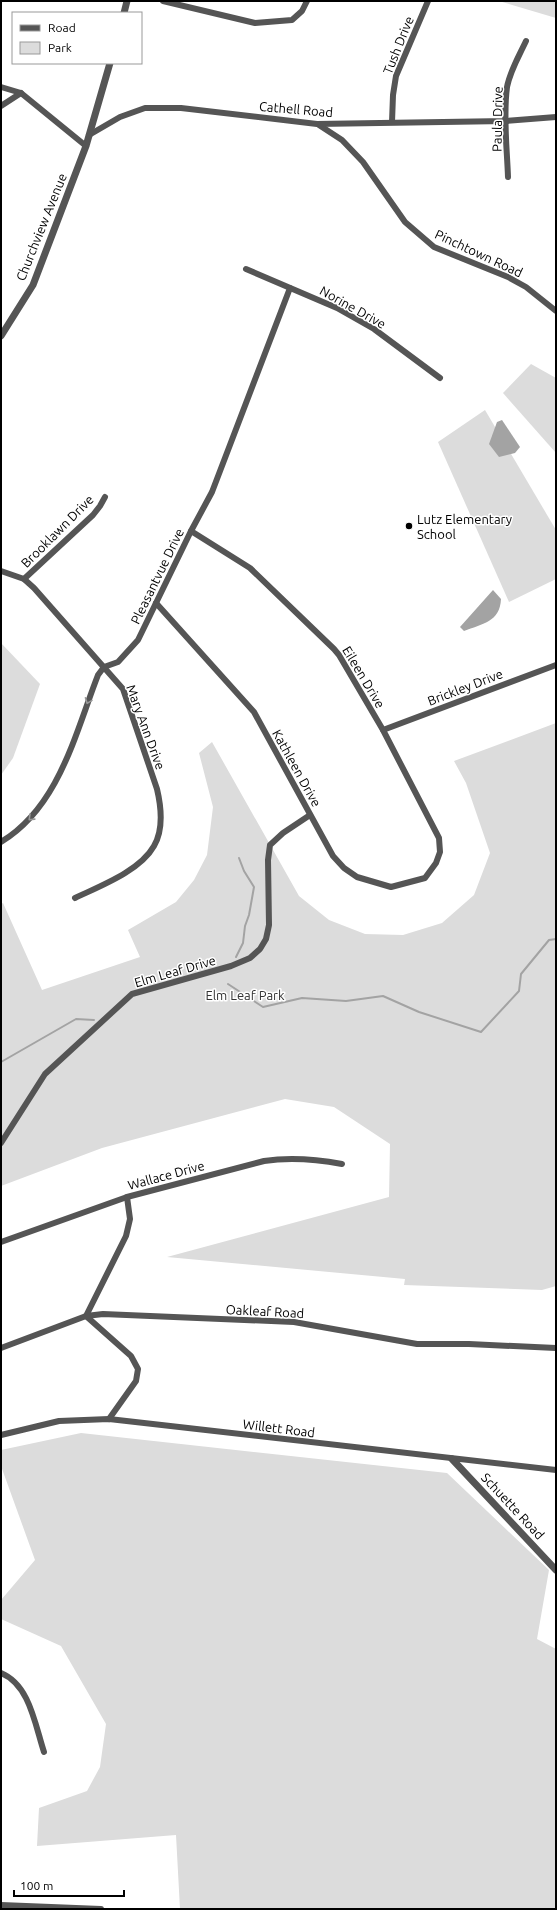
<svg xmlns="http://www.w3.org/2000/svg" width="557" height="1910" font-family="Ubuntu,sans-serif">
  <rect width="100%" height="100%" fill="#fff"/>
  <g fill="#dcdcdc">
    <polygon points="499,1 556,1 556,18"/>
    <polygon points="531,364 556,378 556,453 503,393"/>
    <polygon points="485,410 556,530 556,579 509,602 438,442"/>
    <polygon points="1,643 40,684 13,758 1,775"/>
    <polygon points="556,723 556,1286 542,1290 404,1285 405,1279 167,1257 389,1197 390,1144 334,1107 285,1099 102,1148 1,1186 1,904 3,903 42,990 140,957 128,930 176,902 194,880 207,855 213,807 199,753 212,742 299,896 329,920 365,934 403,935 442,923 474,895 490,853 466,783 454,761"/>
    <polygon points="81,1433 447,1473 549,1570 537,1639 556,1649 556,1909 180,1909 176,1835 37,1846 39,1808 87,1791 100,1767 106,1724 61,1646 1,1619 1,1600 35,1560 1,1466 1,1450"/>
  </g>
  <g fill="#a3a3a3">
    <polygon points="502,420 520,447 515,453 499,457 489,444 497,422"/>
    <path d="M493,590L501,599C500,622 482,624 464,631L460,627Z"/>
  </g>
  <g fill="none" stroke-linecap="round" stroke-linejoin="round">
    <g stroke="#a3a3a3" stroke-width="2">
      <polyline points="236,957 243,943 245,926 249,915 254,887 244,871 239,858"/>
      <polyline points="228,984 263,1007 302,998 346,1001 383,996 419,1012 481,1032 519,991 521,974 549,940 556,939"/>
      <polyline points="1,1062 76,1019 94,1020"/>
    </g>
    <g stroke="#555" stroke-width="6">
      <polyline points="163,1 255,23 292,20 302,11 307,1"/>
      <polyline points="1,87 21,93 86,146"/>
      <polyline points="1,106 21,93"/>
      <polyline points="392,122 393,95 396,76 428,1"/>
      <polyline points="319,125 342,140 363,162 405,222 434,247 508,277 526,287 556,311"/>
      <polyline points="89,135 120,117 145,108 181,108 317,124 506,121 556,117"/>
      <path d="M508,177C507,148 503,116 507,87C510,71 519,56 526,41"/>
      <polyline points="246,269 337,308 374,329 440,378"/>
      <path d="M1,571L24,579L34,588L123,689L157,789C161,806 164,829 154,846C140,871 100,886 75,898"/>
      <polyline points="24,579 93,515 100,506 105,497"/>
      <polyline points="156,603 254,712 333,856 344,868 357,877 391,887 425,878 436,863 440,852 439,838 383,730 339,655 334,649 250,568 191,531"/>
      <polyline points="383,730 556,665"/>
      <path d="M1,842C59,807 75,734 98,675L104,667L118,662L138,640L191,531L212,492L290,288"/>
      <polyline points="1,1143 45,1074 132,994 231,966 250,958 260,949 266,939 269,925 268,860 270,845 283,833 310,815"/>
      <path d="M1,1242L127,1197L264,1161C291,1157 315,1159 342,1164"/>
      <polyline points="1,1348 86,1316 103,1314 294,1322 417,1344 469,1344 556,1348"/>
      <polyline points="109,1419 136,1381 138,1369 131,1356 86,1316 126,1236 130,1219 127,1197"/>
      <polyline points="1,1435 59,1421 109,1419 556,1470"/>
      <path d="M1,1673C30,1685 35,1725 44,1752"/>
      <polyline points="1,1905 101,1909"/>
    </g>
    <g stroke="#555" stroke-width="7">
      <polyline points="124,13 127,1"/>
      <polyline points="1,336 33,285 86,146 110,63"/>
      <polyline points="452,1459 556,1570"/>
    </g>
  </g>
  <defs><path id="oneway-chevron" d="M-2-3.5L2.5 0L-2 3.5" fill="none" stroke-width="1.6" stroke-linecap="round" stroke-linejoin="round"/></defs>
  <g stroke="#999">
    <use href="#oneway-chevron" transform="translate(88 701) rotate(111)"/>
    <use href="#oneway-chevron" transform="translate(31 818) rotate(136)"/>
  </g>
  <circle fill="#000" stroke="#fff" stroke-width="1.5" cx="409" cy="526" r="4"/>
  <g text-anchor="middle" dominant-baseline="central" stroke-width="3" stroke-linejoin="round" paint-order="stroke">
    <g font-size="13" fill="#000" stroke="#fff">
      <text transform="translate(398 45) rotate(-68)">Tush Drive</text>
      <text transform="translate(296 109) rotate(5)">Cathell Road</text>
      <text transform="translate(497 119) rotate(-89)">Paula Drive</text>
      <text transform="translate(41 227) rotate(-68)">Churchview Avenue</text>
      <text transform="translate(479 253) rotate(25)">Pinchtown Road</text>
      <text transform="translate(353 307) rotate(29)">Norine Drive</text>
      <text transform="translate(57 531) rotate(-45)">Brooklawn Drive</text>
      <text transform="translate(157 576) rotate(-64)">Pleasantvue Drive</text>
      <text transform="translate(364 677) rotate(59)">Eileen Drive</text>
      <text transform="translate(465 687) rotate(-21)">Brickley Drive</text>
      <text transform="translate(146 727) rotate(70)">Mary Ann Drive</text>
      <text transform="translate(297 768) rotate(61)">Kathleen Drive</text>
      <text transform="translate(175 971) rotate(-16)">Elm Leaf Drive</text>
      <text transform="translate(166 1175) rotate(-15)">Wallace Drive</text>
      <text transform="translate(265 1311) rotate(3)">Oakleaf Road</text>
      <text transform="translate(279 1428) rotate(7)">Willett Road</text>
      <text transform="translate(513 1506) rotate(47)">Schuette Road</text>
    </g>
    <g font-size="13" fill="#000" stroke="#fff" text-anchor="start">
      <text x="417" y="519">Lutz Elementary<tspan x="417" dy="15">School</tspan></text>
    </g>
    <g font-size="13" fill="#333" stroke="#fff">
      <text x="245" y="995">Elm Leaf Park</text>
    </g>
  </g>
  <rect width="557" height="1910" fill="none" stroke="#000000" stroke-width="4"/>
  <rect x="12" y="12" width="130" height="52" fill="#ffffff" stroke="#999999"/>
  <rect x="20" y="25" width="20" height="6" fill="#555555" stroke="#999999"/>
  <text x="48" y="32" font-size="12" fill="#000000">Road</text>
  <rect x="20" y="42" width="20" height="12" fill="#dcdcdc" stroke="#999999"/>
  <text x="48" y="52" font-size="12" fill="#000000">Park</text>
  <path d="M14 1890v6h110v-6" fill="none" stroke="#000000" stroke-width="2"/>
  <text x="20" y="1890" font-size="12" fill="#000000" stroke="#ffffff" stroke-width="3" paint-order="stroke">100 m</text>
</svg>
